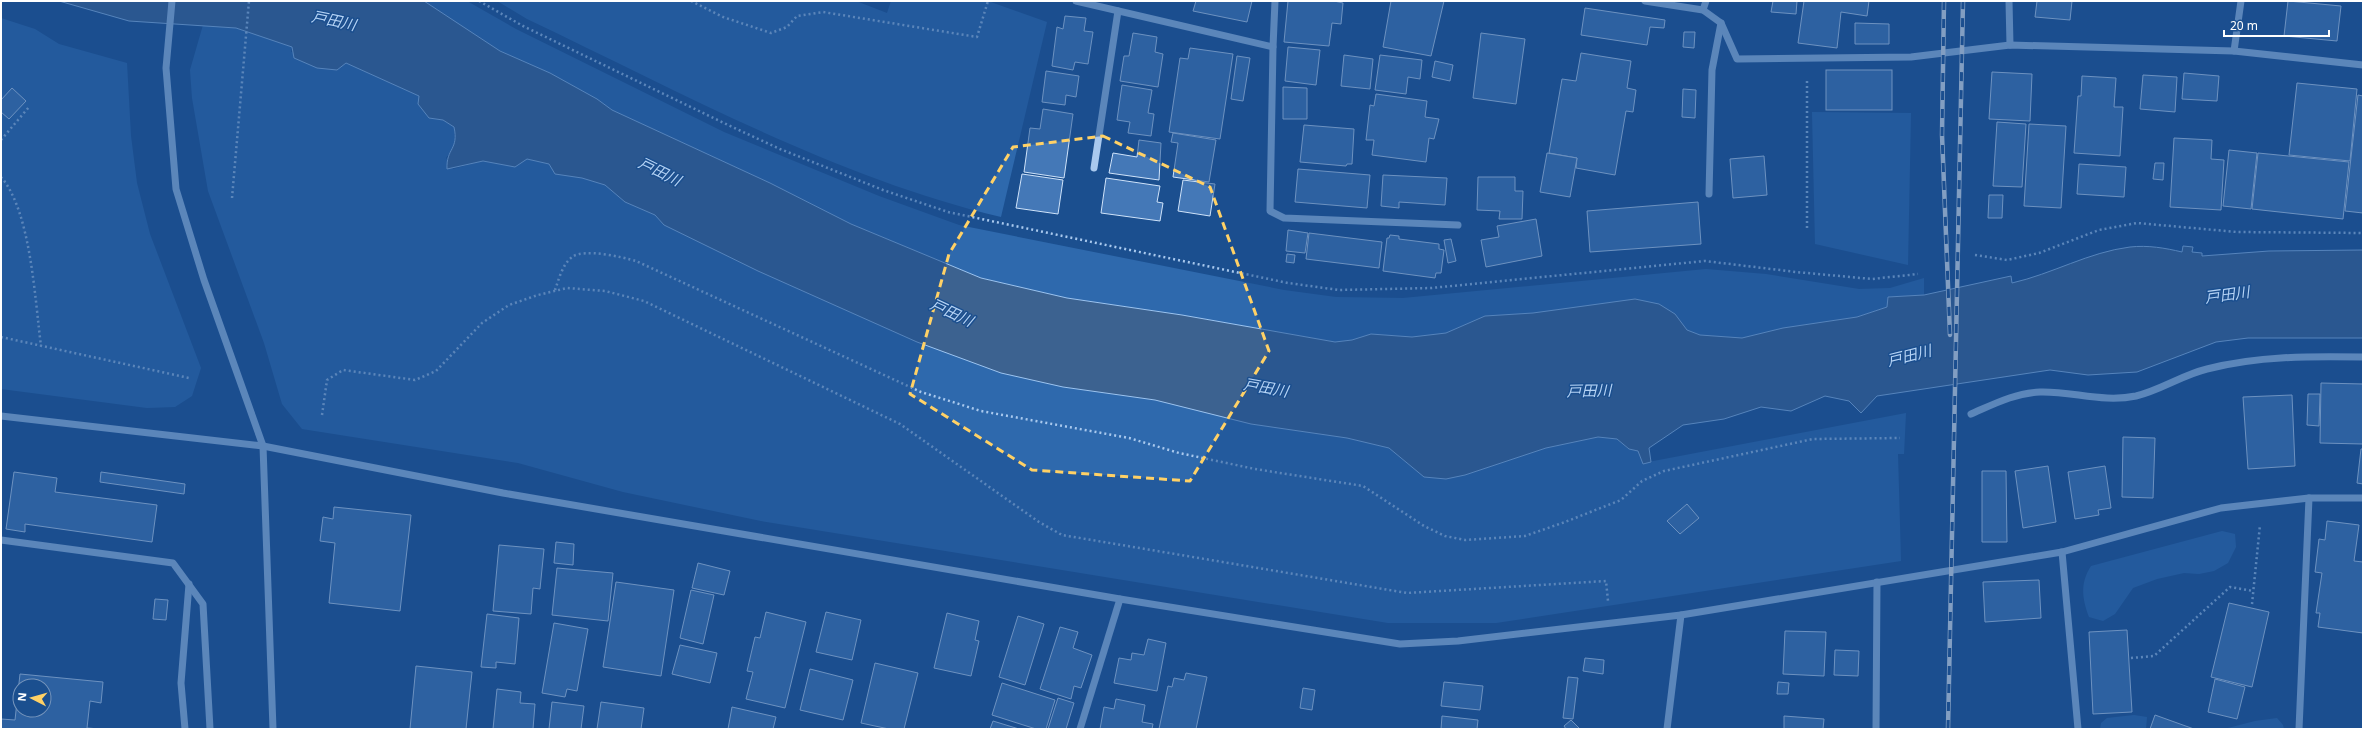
<svg xmlns="http://www.w3.org/2000/svg" width="2364" height="730" font-family="'Noto Sans','Noto Sans JP',sans-serif">
  <rect width="100%" height="100%" fill="#1b4f8f"/>
  <g fill="#2e69ad">
    <path d="M424,1H467L516,29L724,132L879,196L959,225L1284,290L1336,297L1403,298L1706,269L1766,274L1859,289L1890,288L1924,278V295L1889,297L1887,307L1857,317L1783,328L1742,338L1700,335L1687,330L1675,314L1533,313L1485,316L1446,333L1412,337L1371,334L1352,340L1335,342L1182,315L1067,298L981,278L851,224L770,183L612,110C578,84 539,71 501,51C474,38 449,18 424,1Z"/>
    <path d="M497,1H856L887,13L891,1H988L1047,22L1001,217C834,177 681,92 527,19Z"/>
    <polygon points="1,18 35,29 59,44 127,63 131,136 137,183 150,234 201,368 192,396 175,407 147,408 1,389"/>
    <polygon points="203,25 236,28 292,47 291,52 346,63 419,96 429,118 443,120 454,127 455,146 446,158 453,169 482,161 515,167 527,159 549,164 582,178 605,185 625,202 655,215 664,225 1063,387 1155,400 1251,424 1347,438 1389,448 1413,468 1546,448 1598,437 1617,439 1628,449 1638,450 1643,463 1906,413 1904,454 1898,454 1901,561 1496,623 1388,623 761,521 623,492 518,463 302,429 282,404 264,343 208,191 192,98 190,70"/>
    <polygon points="1812,112 1911,113 1908,265 1815,244"/>
    <path d="M2222,531L2235,534L2236,547L2228,563L2214,571L2199,574L2184,573L2157,579L2133,588L2115,614L2103,621L2089,617C2082,598 2080,583 2091,566Z"/>
    <polygon points="2134,715 2147,717 2146,729 2100,729 2101,723 2107,718"/>
    <polygon points="2277,718 2283,725 2284,729 2224,729 2255,721"/>
  </g>
  <path fill="#3c6290" stroke="#9cc4f0" d="M59,1H424L500,51L550,73L597,99L612,110L770,183L851,224L981,278L1067,298L1182,315L1335,342L1352,340L1371,334L1412,337L1446,333L1485,316L1533,313L1635,299L1659,304L1675,314L1687,330L1700,335L1742,338L1783,328L1857,317L1887,307L1888,297L1924,295L2011,276L2012,283C2052,274 2089,252 2130,247C2148,245 2165,248 2182,252L2183,246L2193,247L2192,252L2202,253V256L2269,251L2363,250V338H2248L2216,342L2137,372L2088,375L2050,370L1877,396L1861,413L1849,401L1825,396L1791,411L1761,407L1724,419L1683,425L1649,448L1651,462L1643,464L1638,451L1629,449L1617,439L1598,437L1546,448L1465,475L1446,479L1424,477L1389,448L1347,438L1251,424L1155,400L1063,387L1001,373L917,342L758,271L664,225L655,215L625,202L605,185L582,178L555,174L549,164L527,159L515,167L483,161L447,169C446,148 459,150 454,127L443,120L429,118L418,104L419,96L346,63L337,70L317,68L294,58L292,47L236,28L129,21Z"/>
  <g fill="#4478b7" stroke="#cfe3fa" fill-rule="evenodd">
    <polygon points="1196,1 1252,1 1247,22 1193,11"/>
    <polygon points="1288,1 1334,1 1343,3 1341,24 1332,23 1329,46 1284,42"/>
    <polygon points="1391,1 1444,1 1431,56 1383,47"/>
    <polygon points="1773,1 1797,1 1796,14 1771,12"/>
    <polygon points="1804,1 1869,1 1867,16 1841,12 1837,48 1798,43"/>
    <polygon points="2037,1 2072,1 2070,20 2035,17"/>
    <polygon points="2288,1 2341,6 2337,41 2284,36"/>
    <polygon points="1585,8 1665,20 1664,28 1650,27 1647,45 1581,35"/>
    <polygon points="1065,16 1086,18 1084,31 1093,32 1088,64 1075,62 1073,70 1052,66 1057,27 1063,29"/>
    <polygon points="1855,23 1889,24 1889,44 1855,44"/>
    <polygon points="1684,32 1695,32 1694,48 1683,47"/>
    <polygon points="1133,33 1157,37 1155,52 1163,54 1158,87 1120,81 1124,56 1129,56"/>
    <polygon points="1481,33 1525,39 1516,104 1473,98"/>
    <polygon points="1288,47 1320,50 1316,85 1285,81"/>
    <polygon points="1190,48 1233,54 1220,139 1169,132 1180,58 1188,59"/>
    <polygon points="1581,53 1631,61 1627,88 1636,90 1633,112 1626,111 1615,175 1576,168 1577,158 1549,153 1562,79 1576,81"/>
    <polygon points="1344,55 1373,59 1370,89 1341,86"/>
    <polygon points="1380,55 1422,60 1420,79 1408,77 1406,94 1375,90"/>
    <polygon points="1237,56 1250,58 1243,101 1231,99"/>
    <polygon points="1435,61 1453,65 1450,81 1432,77"/>
    <rect x="1826" y="70" width="66" height="40"/>
    <polygon points="1046,71 1079,76 1076,97 1066,95 1065,105 1042,102"/>
    <polygon points="1992,72 2032,74 2030,121 1989,119"/>
    <polygon points="2184,73 2219,76 2217,101 2182,99"/>
    <polygon points="2143,75 2177,77 2175,112 2140,109"/>
    <polygon points="2082,76 2116,78 2114,107 2123,107 2120,156 2074,153 2078,96 2081,96"/>
    <polygon points="2297,83 2357,89 2350,161 2289,155"/>
    <polygon points="1122,85 1152,90 1148,113 1154,114 1151,136 1128,133 1130,122 1117,120"/>
    <polygon points="1283,87 1307,88 1307,119 1283,119"/>
    <polygon points="12,88 26,101 9,119 1,112 1,100"/>
    <polygon points="1683,89 1696,90 1695,118 1682,117"/>
    <polygon points="1376,94 1427,101 1425,117 1439,119 1434,139 1429,138 1426,162 1372,155 1374,140 1366,140 1370,105 1374,106"/>
    <polygon points="2358,95 2363,96 2363,213 2345,211"/>
    <polygon points="1043,109 1073,114 1064,178 1024,172 1030,128 1040,129"/>
    <polygon points="1997,122 2026,124 2022,187 1993,186"/>
    <polygon points="2029,124 2066,126 2061,208 2024,206"/>
    <polygon points="1304,125 1354,129 1352,164 1347,164 1346,166 1300,162"/>
    <polygon points="1173,133 1216,140 1209,182 1173,177 1178,143 1171,142"/>
    <polygon points="2174,138 2212,140 2211,159 2224,160 2221,210 2170,207"/>
    <polygon points="1139,140 1161,143 1159,180 1109,173 1113,153 1137,157"/>
    <polygon points="2229,150 2257,153 2251,209 2223,206"/>
    <polygon points="1547,153 1577,158 1570,197 1540,192"/>
    <polygon points="2258,153 2349,162 2343,219 2252,209"/>
    <polygon points="1764,156 1767,195 1733,198 1730,159"/>
    <polygon points="2155,163 2164,163 2163,180 2153,179"/>
    <polygon points="2079,164 2126,167 2124,197 2077,194"/>
    <polygon points="1298,169 1370,175 1367,208 1295,202"/>
    <polygon points="1022,174 1063,180 1058,214 1016,208"/>
    <polygon points="1383,175 1447,178 1445,205 1399,202 1399,208 1381,206"/>
    <polygon points="1478,177 1515,177 1515,191 1523,191 1522,219 1499,219 1500,211 1477,210"/>
    <polygon points="1106,178 1160,186 1157,202 1163,203 1160,221 1101,213"/>
    <polygon points="1183,180 1215,184 1210,216 1178,211"/>
    <polygon points="1989,195 2003,195 2002,218 1988,218"/>
    <polygon points="1698,202 1701,244 1590,252 1587,211"/>
    <polygon points="1536,219 1542,256 1486,267 1481,240 1499,237 1497,226"/>
    <polygon points="1288,230 1308,233 1305,253 1286,251"/>
    <polygon points="1309,233 1382,242 1379,268 1306,259"/>
    <polygon points="1390,235 1399,236 1399,239 1439,244 1439,249 1444,250 1441,273 1436,273 1435,278 1383,271 1387,238 1389,238"/>
    <polygon points="1451,239 1456,261 1448,263 1444,240"/>
    <polygon points="1287,254 1295,255 1294,263 1286,262"/>
    <polygon points="2321,383 2363,384 2363,444 2320,443"/>
    <polygon points="2308,394 2320,394 2319,426 2307,425"/>
    <polygon points="2292,395 2295,466 2248,469 2243,397"/>
    <polygon points="2123,437 2155,438 2153,498 2122,497"/>
    <polygon points="2361,449 2363,449 2363,484 2357,483"/>
    <polygon points="2048,466 2056,522 2023,528 2015,471"/>
    <polygon points="2105,466 2111,508 2098,510 2099,515 2075,519 2068,472"/>
    <polygon points="1982,471 2006,471 2007,542 1982,542"/>
    <polygon points="14,472 57,478 55,492 157,505 152,542 25,524 25,532 6,529"/>
    <polygon points="101,472 185,484 184,494 100,482"/>
    <polygon points="1687,504 1699,518 1680,534 1667,521"/>
    <polygon points="334,507 411,515 400,611 329,603 335,543 320,541 323,517 333,519"/>
    <polygon points="2327,521 2359,525 2354,561 2363,562 2363,633 2318,627 2320,613 2316,613 2322,573 2315,572 2319,539 2325,540"/>
    <polygon points="556,542 574,544 573,565 554,563"/>
    <polygon points="499,545 544,549 540,589 533,588 531,614 493,611"/>
    <polygon points="698,563 730,571 724,595 692,588"/>
    <polygon points="557,568 613,573 608,621 552,615"/>
    <polygon points="2039,580 2041,618 1985,622 1983,582"/>
    <polygon points="616,582 674,590 661,676 603,667"/>
    <polygon points="691,590 714,595 703,644 680,638"/>
    <polygon points="155,599 168,600 166,620 153,619"/>
    <polygon points="2229,603 2269,612 2252,687 2211,677"/>
    <polygon points="766,612 806,622 785,708 746,699 753,672 747,671 755,637 760,638"/>
    <polygon points="826,612 861,620 852,660 816,652"/>
    <polygon points="947,613 979,621 975,640 979,641 971,676 934,668"/>
    <polygon points="487,614 519,618 515,664 496,662 496,668 481,667"/>
    <polygon points="1018,616 1044,624 1025,685 999,677"/>
    <polygon points="554,623 588,629 577,691 567,689 565,697 542,693"/>
    <polygon points="1060,627 1078,632 1073,648 1092,655 1081,688 1074,686 1071,699 1040,689"/>
    <polygon points="2127,630 2132,712 2093,714 2089,632"/>
    <polygon points="1785,631 1826,632 1824,676 1783,674"/>
    <polygon points="1148,639 1166,643 1157,691 1114,683 1119,658 1131,660 1132,653 1144,655"/>
    <polygon points="680,645 717,653 710,683 672,674"/>
    <polygon points="1835,650 1859,651 1858,676 1834,675"/>
    <polygon points="1585,658 1604,660 1603,674 1583,671"/>
    <polygon points="875,663 918,673 904,729 889,729 861,723"/>
    <polygon points="416,666 472,672 466,729 410,729"/>
    <polygon points="810,669 853,680 843,720 800,710"/>
    <polygon points="1186,673 1207,677 1196,729 1159,729 1168,686 1172,687 1174,678 1184,680"/>
    <path d="M20,674L103,682L101,703L90,701L87,728L100,729H1V719L15,720ZM20,686H44V710H20Z"/>
    <polygon points="1568,677 1578,678 1573,719 1563,718"/>
    <polygon points="2215,679 2245,687 2237,719 2208,712"/>
    <polygon points="1444,682 1483,686 1480,710 1441,706"/>
    <polygon points="1778,682 1789,683 1788,694 1777,694"/>
    <polygon points="1002,683 1055,700 1046,729 1036,729 992,715"/>
    <polygon points="1303,688 1315,690 1312,710 1300,708"/>
    <polygon points="497,689 521,692 520,703 535,704 533,729 493,729"/>
    <polygon points="1058,698 1074,703 1066,729 1048,729"/>
    <polygon points="1116,699 1145,705 1142,722 1153,724 1152,729 1100,729 1104,707 1114,709"/>
    <polygon points="552,702 584,706 581,729 549,729"/>
    <polygon points="601,702 644,708 641,729 597,729"/>
    <polygon points="732,707 776,717 773,729 728,729"/>
    <polygon points="2155,715 2194,729 2150,729"/>
    <polygon points="1442,716 1478,720 1477,729 1441,729"/>
    <polygon points="1784,716 1824,719 1823,729 1784,729"/>
    <polygon points="1571,720 1580,729 1566,729 1564,726"/>
    <polygon points="993,721 1019,729 990,729"/>
  </g>
  <g fill="none" stroke-linecap="round" stroke-linejoin="round">
    <g stroke="#a9c9ee" stroke-width="2.5" stroke-dasharray="2 3" stroke-linecap="butt">
      <polyline points="479,1 523,26 728,125 780,149 883,190 948,212 1288,283 1339,290 1431,288 1705,261 1796,272 1872,279 1918,274"/>
      <polyline points="691,1 723,17 771,33 787,27 797,16 823,12 977,37 988,1"/>
      <polyline points="1807,81 1807,228"/>
      <polyline points="1,140 29,107"/>
      <path d="M1,177C31,211 35,301 41,346"/>
      <polyline points="232,198 249,1"/>
      <polyline points="1975,255 2007,260 2039,253 2099,230 2137,223 2237,232 2363,233"/>
      <path d="M555,290C559,279 562,265 572,257C584,248 622,257 636,261L921,392L981,411L1129,438L1179,453L1255,469L1363,486L1424,526L1445,536L1465,540L1525,536L1565,522L1621,500L1642,481L1664,471L1813,439L1900,438"/>
      <polyline points="1,337 189,378"/>
      <polyline points="322,415 327,380 343,370 415,380 436,371 482,323 509,305 538,295 567,288 605,291 644,301 900,424 1039,522 1062,535 1407,593 1606,581 1608,601"/>
      <polyline points="2252,604 2260,525"/>
      <polyline points="2131,658 2154,656 2230,587 2253,591"/>
    </g>
    <g stroke="#a9c9ee" stroke-width="7">
      <polyline points="172,1 166,68 176,189 204,280 263,446 273,729"/>
      <polyline points="1076,1 1273,47 1275,1"/>
      <polyline points="1645,1 1703,10 1721,23 1737,59 1911,57 2010,45 2234,51 2363,65"/>
      <polyline points="2009,1 2010,45"/>
      <polyline points="1703,10 1706,1"/>
      <polyline points="1273,47 1270,211 1284,218 1458,225"/>
      <polyline points="2234,51 2241,1"/>
      <polyline points="1094,168 1118,11"/>
      <polyline points="1709,194 1712,70 1721,23"/>
      <path d="M1971,414C1994,404 2015,393 2040,392C2072,391 2103,403 2136,396C2161,390 2182,375 2207,369C2257,356 2311,356 2363,357"/>
      <polyline points="1,416 263,446 503,493 1120,599 1400,644 1458,641 1681,615 2062,552 2221,508 2309,498 2363,498"/>
      <polyline points="1,540 173,563 203,604 210,729"/>
      <polyline points="2062,552 2078,729"/>
      <polyline points="185,729 181,683 189,584"/>
      <polyline points="1080,729 1120,599"/>
      <polyline points="1667,729 1681,615"/>
      <polyline points="1876,729 1877,582"/>
      <polyline points="2299,729 2309,498"/>
    </g>
    <g stroke="#fff" stroke-width="4.5">
      <g id="rail">
        <polyline points="1944,1 1942,135 1950,335"/>
        <polyline points="1948,729 1963,1"/>
      </g>
    </g>
    <use href="#rail" stroke="#1b4f8f" stroke-width="3" stroke-dasharray="9" stroke-linecap="butt"/>
  </g>
  <path d="M0 0H2364V730H0ZM1103,136L1210,187L1269,351L1190,481L1032,470L910,394L949,254L1013,147Z" fill="#1b4f8f" fill-opacity=".55" fill-rule="evenodd"/>
  <path fill="none" stroke="#ffd166" stroke-width="3" stroke-dasharray="8 5" stroke-linejoin="round" d="M1103,136L1210,187L1269,351L1190,481L1032,470L910,394L949,254L1013,147Z"/>
  <g text-anchor="middle" dominant-baseline="central" stroke-width="3" stroke-linejoin="round" paint-order="stroke">
    <g font-size="15" font-style="italic" fill="#b5d3f5" stroke="#1b4f8f">
      <text transform="translate(334 20) rotate(12)">戸田川</text>
      <text transform="translate(660 171) rotate(26)">戸田川</text>
      <text transform="translate(2227 294) rotate(-8)">戸田川</text>
      <text transform="translate(952 312) rotate(25)">戸田川</text>
      <text transform="translate(1909 355) rotate(-14)">戸田川</text>
      <text transform="translate(1266 387) rotate(10)">戸田川</text>
      <text transform="translate(1589 390) rotate(-1)">戸田川</text>
    </g>
  </g>
  <rect width="2364" height="730" fill="none" stroke="#ffffff" stroke-width="4"/>
  <g transform="translate(32 698) rotate(276)"><circle r="19" fill="#1b4f8f" stroke="#7695bc"/>
  <path d="M0-3L7 15L0 10L-7 15Z" fill="#ffd166"/>
  <text y="-6" font-size="11" font-weight="bold" text-anchor="middle" fill="#ffffff">N</text>
  </g>
  <path d="M2224 30v6h105v-6" fill="none" stroke="#ffffff" stroke-width="2"/>
  <text x="2230" y="30" font-size="12" fill="#ffffff" stroke="#1b4f8f" stroke-width="3" paint-order="stroke">20 m</text>
</svg>
